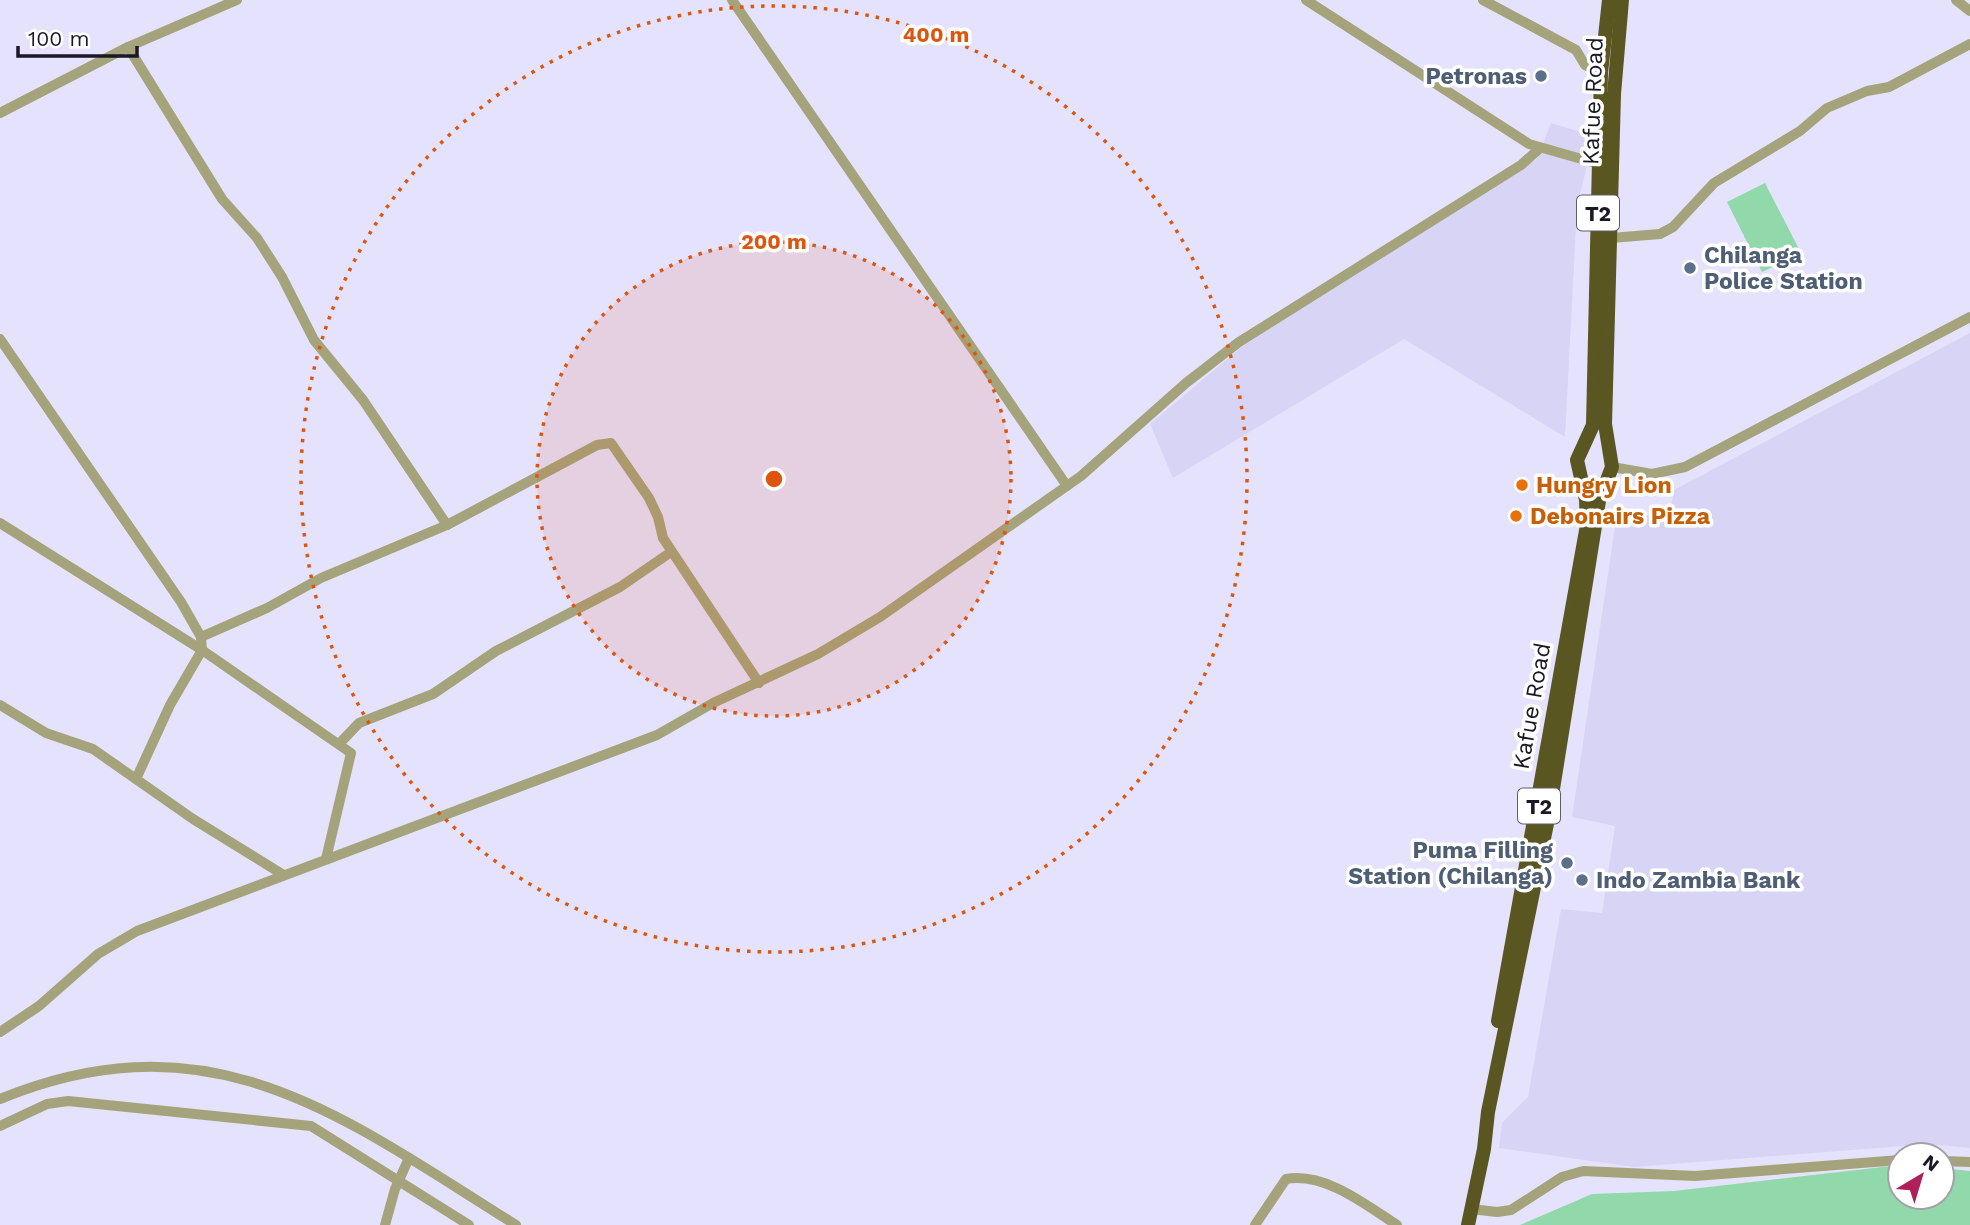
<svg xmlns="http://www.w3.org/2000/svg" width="1970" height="1225" font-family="'Work Sans',sans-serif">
  <rect width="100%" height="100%" fill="#e5e2fd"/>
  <g fill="#d8d4f5">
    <polygon points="1551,123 1594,136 1577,207 1565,437 1404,339 1173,478 1150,424 1244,345 1537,159"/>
    <polygon points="1970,333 1970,1148 1929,1144 1634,1167 1499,1148 1502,1123 1528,1097 1561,909 1602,913 1615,826 1572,817 1617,513 1669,517 1674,490"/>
  </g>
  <g fill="#91d9aa">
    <polygon points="1765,183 1801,253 1762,272 1727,202"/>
    <polygon points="1900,1165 1900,1197 1942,1197 1942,1168 1970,1171 1970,1225 1520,1225 1592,1194 1674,1191"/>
  </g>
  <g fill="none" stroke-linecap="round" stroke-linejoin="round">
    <g stroke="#a5a37b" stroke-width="10">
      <polyline points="732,0 1067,486"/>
      <polyline points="1306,0 1529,144 1599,164"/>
      <polyline points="1483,0 1576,50 1585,65 1601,73"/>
      <polyline points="1956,0 1970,11"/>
      <polyline points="128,47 222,199 257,238 282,277 314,340 363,400 447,525"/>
      <polyline points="0,113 128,47 237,0"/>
      <polyline points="1611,238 1660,234 1673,227 1714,183 1800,131 1827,108 1867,91 1889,87 1970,44"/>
      <polyline points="0,339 181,602 201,637"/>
      <polyline points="1612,467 1652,474 1685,467 1970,317"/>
      <polyline points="0,523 202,650 170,705 136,779"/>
      <polyline points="0,705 46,733 93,749 193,819 282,874"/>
      <polyline points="339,744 359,723 433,694 496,651 620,587 671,552"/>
      <polyline points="326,859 351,753 202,650 201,637 267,608 321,578 447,525 597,445 611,443 649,498 658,517 663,538 759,683"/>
      <polyline points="0,1032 39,1006 98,954 137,931 657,735 713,703 818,654 880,617 1081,476 1186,383 1239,342 1521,165 1539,149"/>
      <path d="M0,1099C212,1012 343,1117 516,1225"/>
      <polyline points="0,1126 47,1104 68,1101 311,1126 469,1225"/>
      <polyline points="1942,1161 1970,1162"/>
      <polyline points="1471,1209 1497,1212 1511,1210 1562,1177 1583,1171 1695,1176 1900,1160"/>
      <polyline points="385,1225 395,1189 409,1158"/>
      <path d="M1255,1225L1286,1179C1325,1172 1366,1205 1397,1225"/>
    </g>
    <g stroke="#595621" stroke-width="14">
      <polyline points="1498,1021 1587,525 1586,500 1577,460 1593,425 1601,73 1609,0"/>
      <polyline points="1468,1225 1484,1149 1488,1112 1549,814 1599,501 1612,467 1605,424 1614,94 1622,0"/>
    </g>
  </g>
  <circle cx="774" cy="479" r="237" fill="#de560d" fill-opacity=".12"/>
  <g fill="none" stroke="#de560d" stroke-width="3.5" stroke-dasharray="3.5 7">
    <circle cx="774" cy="479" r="237"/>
    <circle cx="774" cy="479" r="473"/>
  </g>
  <g fill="#5c6f8a" stroke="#fff" stroke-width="2.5">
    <circle cx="1541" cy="76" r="7"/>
    <circle cx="1690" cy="268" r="7"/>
    <circle cx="1567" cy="863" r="7"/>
    <circle cx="1582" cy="880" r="7"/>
  </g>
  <g fill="#e8710a" stroke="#fff" stroke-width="2.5">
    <circle cx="1522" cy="485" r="7"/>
    <circle cx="1516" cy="516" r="7"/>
  </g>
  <g text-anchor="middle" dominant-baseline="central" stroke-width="7" stroke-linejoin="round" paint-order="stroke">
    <g fill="#fff" stroke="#5f5d66" stroke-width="2">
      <rect x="1577" y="195.5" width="42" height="35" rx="5"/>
      <rect x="1518" y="788.5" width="42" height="35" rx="5"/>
    </g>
    <g font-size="21" font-weight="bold" fill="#1a1824">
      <text x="1598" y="213">T2</text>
      <text x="1539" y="806">T2</text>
    </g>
    <g font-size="23" font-weight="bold" fill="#4e5e75" stroke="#fff" text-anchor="end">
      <text x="1527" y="76">Petronas</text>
      <text x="1704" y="255" text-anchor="start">Chilanga<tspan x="1704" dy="26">Police Station</tspan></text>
      <text x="1553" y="850">Puma Filling<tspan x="1553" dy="26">Station (Chilanga)</tspan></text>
      <text x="1596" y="880" text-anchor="start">Indo Zambia Bank</text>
    </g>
    <g font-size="23" fill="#1a1824" stroke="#fff">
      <text transform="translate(1593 101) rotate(-88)">Kafue Road</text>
      <text transform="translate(1532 706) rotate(-80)">Kafue Road</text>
    </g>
    <g font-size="23" font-weight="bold" fill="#c56008" stroke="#fff" text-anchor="start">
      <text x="1536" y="485">Hungry Lion</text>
      <text x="1530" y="516">Debonairs Pizza</text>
    </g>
  </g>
  <circle cx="774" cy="479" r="10" fill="#de560d" stroke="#fff" stroke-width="3.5"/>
  <g font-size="21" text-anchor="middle" font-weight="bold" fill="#de560d" stroke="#fff" stroke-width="7" stroke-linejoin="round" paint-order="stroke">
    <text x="936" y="42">400 m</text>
    <text x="774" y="249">200 m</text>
  </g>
  <g transform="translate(1921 1176) rotate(38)"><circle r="33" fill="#ffffff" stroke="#a3a3a7" stroke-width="2"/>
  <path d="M0-5L12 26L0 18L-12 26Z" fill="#ae205a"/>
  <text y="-10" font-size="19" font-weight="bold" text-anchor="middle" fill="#1a1824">N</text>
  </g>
  <path d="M18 46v10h119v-10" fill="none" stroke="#1a1824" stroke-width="3.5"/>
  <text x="28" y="46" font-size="21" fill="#1a1824" stroke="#ffffff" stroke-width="5" paint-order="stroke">100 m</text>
</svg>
